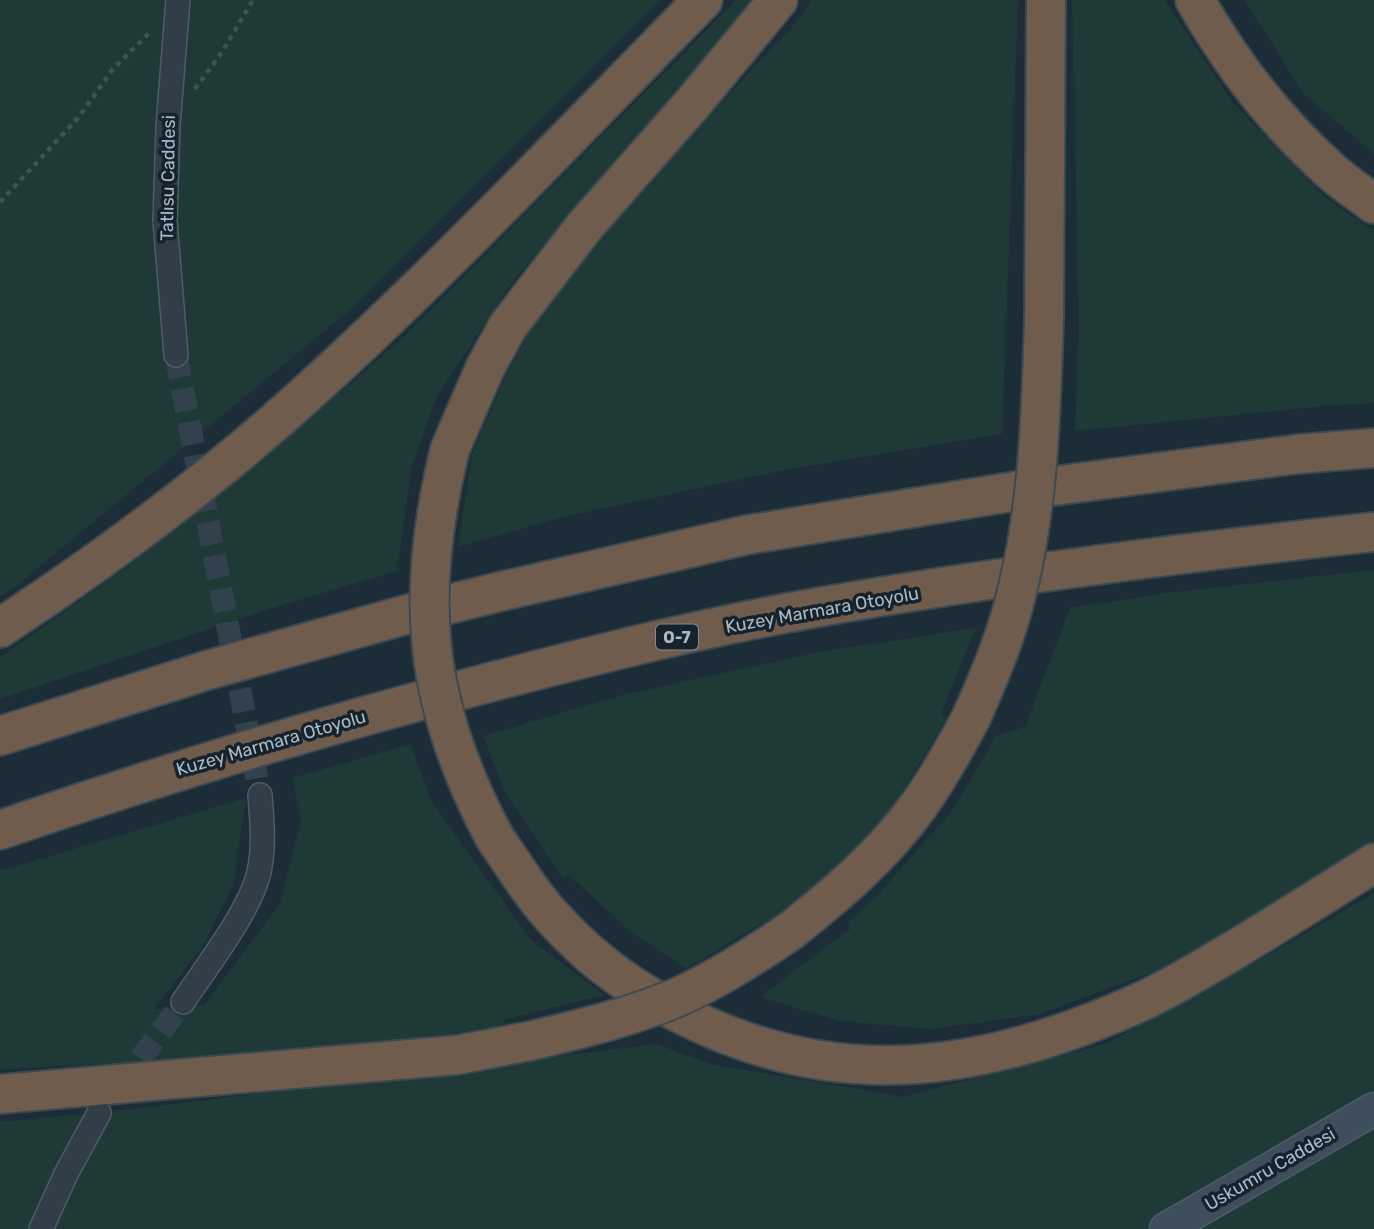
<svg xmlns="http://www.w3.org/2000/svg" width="1374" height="1229" font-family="Rubik,sans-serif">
  <rect width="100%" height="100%" fill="#1d2d38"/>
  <g fill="#1f3937">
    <polygon points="0,0 660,0 356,305 10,591 0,596"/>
    <polygon points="736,0 756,0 513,281 436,398 411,469 397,571 275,607 0,699 0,657 122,571 237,481 404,337"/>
    <polygon points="812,0 1018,0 1002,434 789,469 567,516 458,547 472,454 508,371 534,323 573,272 690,134 789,31"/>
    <polygon points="1072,0 1165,0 1233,103 1326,198 1374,231 1374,403 1324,406 1075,431 1079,327"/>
    <polygon points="1245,0 1374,0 1374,154 1303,93"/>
    <polygon points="1374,570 1374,842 1267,913 1153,972 1039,1014 932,1029 840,1021 760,997 851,928 848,922 875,898 952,811 996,736 1025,727 1070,608 1166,593"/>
    <path d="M976,628L941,714L947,718L896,803L857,850L781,917C753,924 714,954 686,968L632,933L570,876L563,878L506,794L483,736L619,696L819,652Z"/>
    <path d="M410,744L433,804L531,940L604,995L503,1020L504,1027C405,1040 307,1051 207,1058C138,1064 69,1064 0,1070V871L246,798L233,886L204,944L154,1009L204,1005L280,904L301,822L293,778Z"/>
    <polygon points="1374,893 1374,1229 0,1229 0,1122 158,1106 656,1044 711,1064 903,1097 1104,1044 1258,961"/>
  </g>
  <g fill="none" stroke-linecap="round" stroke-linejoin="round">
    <g stroke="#32424d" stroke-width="23" stroke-dasharray="23 11" stroke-linecap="butt">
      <polyline points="176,355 260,795"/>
      <polyline points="120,1086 183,1002"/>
    </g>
    <g stroke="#4e5c67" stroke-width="26">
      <g id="street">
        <polyline points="176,355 165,221 168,126 178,0"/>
        <path d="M183,1002C206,967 247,915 258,876C265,850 262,821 260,795"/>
        <polyline points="41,1229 66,1174 99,1113"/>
      </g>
    </g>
    <g stroke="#4e5c67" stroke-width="35">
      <polyline id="secondary" points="1166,1229 1374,1109"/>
    </g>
    <g stroke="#3b4952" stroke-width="42">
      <g id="highway">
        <path d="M1195,0C1231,63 1277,123 1331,171C1344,183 1360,193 1374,204"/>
        <polyline points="1044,321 1046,0"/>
        <polyline points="450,449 485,368 508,326 584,227 693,103 778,0"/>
        <path d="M0,628C110,556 217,476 314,387C449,264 575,130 703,0"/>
        <polyline points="0,736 208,670 405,615 511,589 746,535 1016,491 1298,454 1374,448"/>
        <path d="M0,830C163,774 328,724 495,681C602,653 710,626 820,607C1003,575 1189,552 1374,532"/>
        <path d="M495,838C515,867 534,898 558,923C594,962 638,993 685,1016C843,1096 993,1070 1147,999C1174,986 1200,970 1226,955C1276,925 1325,894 1374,863"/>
        <path d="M789,932C836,895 884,854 919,805C939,777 955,748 971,718"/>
        <polyline points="0,1094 457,1055 530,1041"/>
      </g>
    </g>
    <g stroke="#3c5554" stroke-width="4.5" stroke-dasharray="5 5" stroke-linecap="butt">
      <polyline points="195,89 222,52 253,0"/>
      <polyline points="0,202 78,118 113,69 152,30"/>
    </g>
    <use href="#street" stroke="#313e48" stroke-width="23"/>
    <use href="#secondary" stroke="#3e4e5c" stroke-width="32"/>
    <use href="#highway" stroke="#6f5c4d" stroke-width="38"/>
    <g stroke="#3b4952" stroke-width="42" stroke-linecap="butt">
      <g id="highway-bridge">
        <path d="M450,449C414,596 423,704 495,838"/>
        <path d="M971,718C990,675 1008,633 1018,587C1039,500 1041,410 1044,321"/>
        <path d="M530,1041C580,1029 631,1017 678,997C718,979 754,956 789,932"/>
      </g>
    </g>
    <use href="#highway-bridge" stroke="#6f5c4d" stroke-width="38"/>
  </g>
  <g text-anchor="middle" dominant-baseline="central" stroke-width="7" stroke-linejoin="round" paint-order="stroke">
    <rect fill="#16232c" stroke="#7e8d98" stroke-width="2" x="656" y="624.5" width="42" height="25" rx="5"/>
    <g font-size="16" font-weight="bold" fill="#aabac6">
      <text x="677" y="637">O-7</text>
    </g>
    <g font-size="18" fill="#aabac6" stroke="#16232c">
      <text transform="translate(168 178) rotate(-89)">Tatlısu Caddesi</text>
      <text transform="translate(822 610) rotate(-10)">Kuzey Marmara Otoyolu</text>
      <text transform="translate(271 743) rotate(-16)">Kuzey Marmara Otoyolu</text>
      <text transform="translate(1270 1169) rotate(-30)">Uskumru Caddesi</text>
    </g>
  </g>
</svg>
